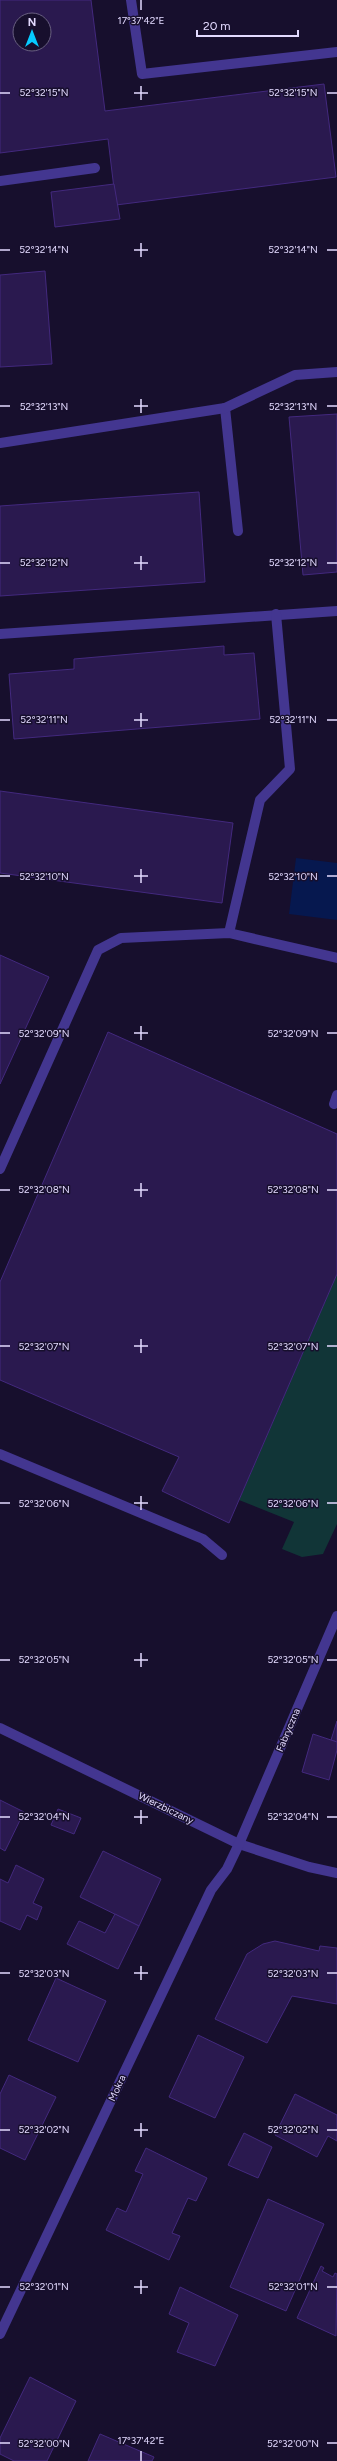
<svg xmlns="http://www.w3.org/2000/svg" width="337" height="2461" font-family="Figtree,sans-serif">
  <rect width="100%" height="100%" fill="#170f2d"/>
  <polygon fill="#113537" points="337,1274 337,1524 323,1554 302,1557 282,1549 294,1522 239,1500"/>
  <polygon fill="#06184f" points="296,858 337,863 337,920 289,914"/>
  <g fill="#2a194f" stroke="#43297e" fill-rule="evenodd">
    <path d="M0,0H91L105,111L324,84L336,177L116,205L108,139L0,153ZM20,20H44V44H20Z"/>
    <polygon points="114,184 120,219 55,227 51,192"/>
    <polygon points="45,271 52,364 0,367 0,275"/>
    <polygon points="337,414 337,572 303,575 289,417"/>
    <polygon points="199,492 205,582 0,596 0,506"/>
    <polygon points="224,646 224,655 254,653 260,719 14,739 9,674 74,669 74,659"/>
    <polygon points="0,791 233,823 222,903 0,873"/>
    <polygon points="0,955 49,977 0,1084"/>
    <polygon points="108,1032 337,1134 337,1274 229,1523 162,1491 179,1457 0,1380 0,1282"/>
    <polygon points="337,1721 337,1742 331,1740"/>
    <polygon points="313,1734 337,1742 337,1750 329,1780 302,1772"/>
    <polygon points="0,1800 24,1812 5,1851 0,1848"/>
    <polygon points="58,1809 81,1818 74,1834 51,1825"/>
    <polygon points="103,1851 161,1879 139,1926 80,1897"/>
    <polygon points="16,1865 44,1879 33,1903 42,1907 37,1920 27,1915 20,1930 0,1921 0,1879 8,1883"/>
    <polygon points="115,1914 139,1926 118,1969 67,1944 79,1921 105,1933"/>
    <polygon points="275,1941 319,1951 320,1946 337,1948 337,2004 292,1996 267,2043 215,2019 247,1954 263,1944"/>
    <polygon points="56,1978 106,2001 78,2062 28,2040"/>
    <polygon points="198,2035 244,2057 215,2118 169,2097"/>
    <polygon points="9,2075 56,2097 25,2160 0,2148 0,2094"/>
    <polygon points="295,2094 337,2115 337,2141 328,2136 317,2157 275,2135"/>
    <polygon points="244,2133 272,2147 258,2178 228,2165"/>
    <polygon points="146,2148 207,2178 196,2201 188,2198 172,2233 180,2236 169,2260 106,2230 117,2208 126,2212 143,2174 135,2171"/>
    <polygon points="268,2199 324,2224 286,2311 230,2287"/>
    <polygon points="321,2266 324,2268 322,2271 333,2277 335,2273 337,2274 336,2336 297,2318"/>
    <polygon points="180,2287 238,2315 215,2366 177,2352 189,2323 169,2314"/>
    <polygon points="30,2377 76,2401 47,2461 14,2461 0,2454 0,2438"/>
    <polygon points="100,2434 154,2457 152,2461 88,2461"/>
  </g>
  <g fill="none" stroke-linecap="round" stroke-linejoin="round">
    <g stroke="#433690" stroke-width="10">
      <polyline points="131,0 142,74 337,52"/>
      <polyline points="0,181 95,168"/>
      <polyline points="225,408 238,531"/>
      <polyline points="0,443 225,408 295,375 337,372"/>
      <polyline points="0,634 337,611"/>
      <polyline points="229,933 260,800 290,769 276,614"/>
      <polyline points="334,1104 337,1095"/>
      <polyline points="0,1169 98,950 121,938 229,933 337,958"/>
      <polyline points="0,1454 203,1539 222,1555"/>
      <polyline points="0,1728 239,1844 309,1867 337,1873"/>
      <polyline points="0,2334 211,1890 227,1869 239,1844 337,1616"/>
    </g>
  </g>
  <path fill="none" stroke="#e3daff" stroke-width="1.5" d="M141,0V10M141,86V100M0,93H10M134,93H148M327,93H337M141,243V257M0,250H10M134,250H148M327,250H337M141,399V413M0,406H10M134,406H148M327,406H337M141,556V570M0,563H10M134,563H148M327,563H337M141,713V727M0,720H10M134,720H148M327,720H337M141,869V883M0,876H10M134,876H148M327,876H337M141,1026V1040M0,1033H10M134,1033H148M327,1033H337M141,1183V1197M0,1190H10M134,1190H148M327,1190H337M141,1339V1353M0,1346H10M134,1346H148M327,1346H337M141,1496V1510M0,1503H10M134,1503H148M327,1503H337M141,1653V1667M0,1660H10M134,1660H148M327,1660H337M141,1810V1824M0,1817H10M134,1817H148M327,1817H337M141,1966V1980M0,1973H10M134,1973H148M327,1973H337M141,2123V2137M0,2130H10M134,2130H148M327,2130H337M141,2280V2294M0,2287H10M134,2287H148M327,2287H337M0,2443H10M327,2443H337M141,2451V2461"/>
  <g text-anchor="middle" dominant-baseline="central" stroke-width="3" stroke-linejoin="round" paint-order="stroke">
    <g font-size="10" fill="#e3daff" stroke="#170f2d">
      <text transform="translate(288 1730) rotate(-67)">Fabryczna</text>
      <text transform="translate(166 1808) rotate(26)">Wierzbiczany</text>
      <text transform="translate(117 2088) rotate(-65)">Mokra</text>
    </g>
  </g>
  <g font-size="10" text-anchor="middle" fill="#e3daff" stroke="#170f2d" stroke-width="3" stroke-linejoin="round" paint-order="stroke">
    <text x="141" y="24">17°37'42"E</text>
    <text x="44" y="96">52°32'15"N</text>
    <text x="293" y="96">52°32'15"N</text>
    <text x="44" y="253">52°32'14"N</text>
    <text x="293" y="253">52°32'14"N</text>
    <text x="44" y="410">52°32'13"N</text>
    <text x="293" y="410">52°32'13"N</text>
    <text x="44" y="566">52°32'12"N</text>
    <text x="293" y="566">52°32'12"N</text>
    <text x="44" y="723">52°32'11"N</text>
    <text x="293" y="723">52°32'11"N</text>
    <text x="44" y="880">52°32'10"N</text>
    <text x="293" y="880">52°32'10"N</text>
    <text x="44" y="1037">52°32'09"N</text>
    <text x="293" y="1037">52°32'09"N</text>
    <text x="44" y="1193">52°32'08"N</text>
    <text x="293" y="1193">52°32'08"N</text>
    <text x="44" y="1350">52°32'07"N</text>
    <text x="293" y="1350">52°32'07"N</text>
    <text x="44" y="1507">52°32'06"N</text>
    <text x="293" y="1507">52°32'06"N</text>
    <text x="44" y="1663">52°32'05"N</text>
    <text x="293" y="1663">52°32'05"N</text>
    <text x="44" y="1820">52°32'04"N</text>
    <text x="293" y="1820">52°32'04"N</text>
    <text x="44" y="1977">52°32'03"N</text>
    <text x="293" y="1977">52°32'03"N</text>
    <text x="44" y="2133">52°32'02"N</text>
    <text x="293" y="2133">52°32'02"N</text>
    <text x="44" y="2290">52°32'01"N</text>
    <text x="293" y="2290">52°32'01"N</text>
    <text x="141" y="2444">17°37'42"E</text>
    <text x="44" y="2447">52°32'00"N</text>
    <text x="293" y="2447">52°32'00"N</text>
  </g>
  <g transform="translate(32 32)"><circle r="19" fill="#170f2d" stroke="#696081"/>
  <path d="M0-3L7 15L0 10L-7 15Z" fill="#06cbff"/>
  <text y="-6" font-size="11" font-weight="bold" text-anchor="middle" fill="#e3daff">N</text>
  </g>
  <path d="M197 30v6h101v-6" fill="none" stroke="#e3daff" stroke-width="2"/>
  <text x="203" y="30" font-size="12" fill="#e3daff" stroke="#170f2d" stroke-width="3" paint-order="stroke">20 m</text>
</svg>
